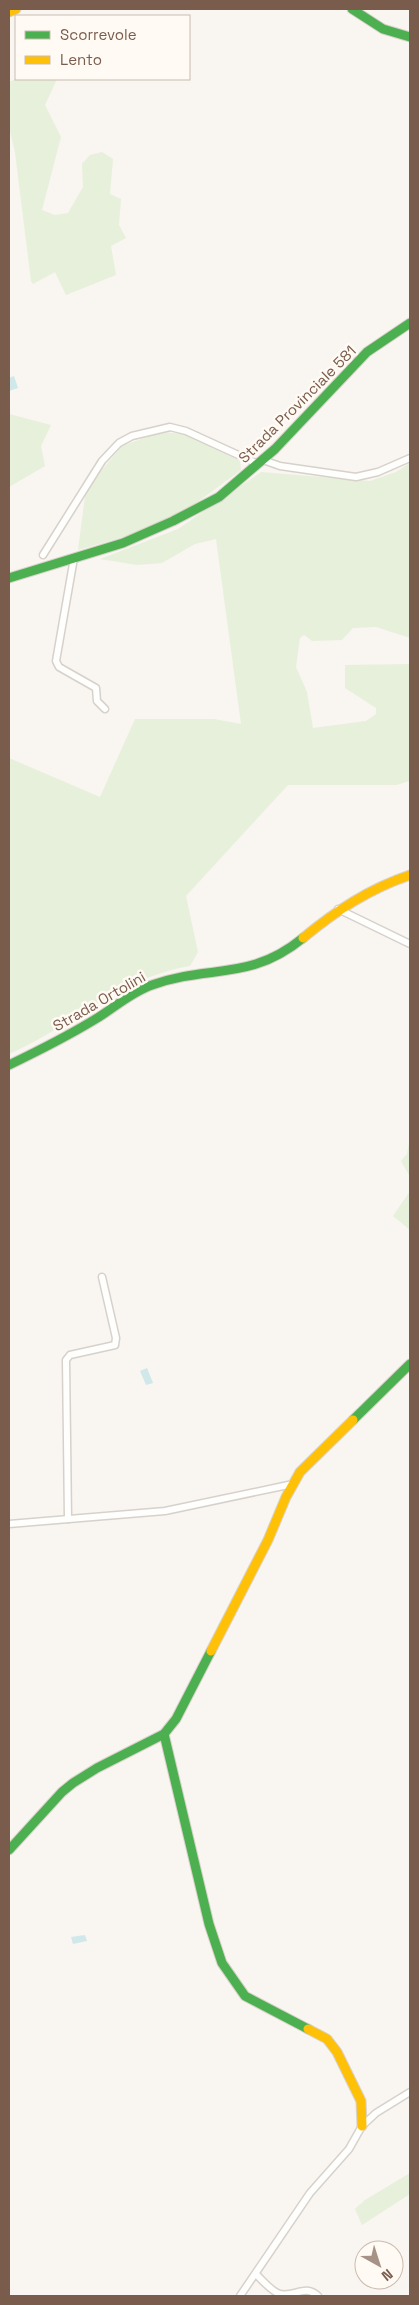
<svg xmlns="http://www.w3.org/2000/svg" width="419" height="2305" font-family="'Space Grotesk',sans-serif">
  <rect width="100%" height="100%" fill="#f9f5f0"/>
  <g fill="#e7f0db">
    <polygon points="16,79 57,79 45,105 61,137 42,210 55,215 68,213 83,187 82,164 90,155 102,152 113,159 110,194 121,199 119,225 126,238 111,246 116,275 66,295 55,272 33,284 31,281 15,152 9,127 9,82"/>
    <polygon points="9,414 51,425 41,446 45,466 9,487"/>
    <polygon points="161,432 183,434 240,461 241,470 192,506 137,533 78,550 86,489 122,446"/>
    <path d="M410,463V638L376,627L353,628L342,640L312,641L304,635L300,638L296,667L307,692L313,728L366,721L376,714V708L345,688V665L410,664V781L396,785H288L186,896L198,952L190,966C121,977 71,1027 9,1054V758L100,797L135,719H214L241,724L216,539L195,544L162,563L137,565L100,559L178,529L261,472L370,481L396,472Z"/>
    <polygon points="410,1138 410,1177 401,1161 407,1154"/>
    <polygon points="410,1191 410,1230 393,1216"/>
    <polygon points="410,2173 410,2194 362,2225 355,2209 365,2200"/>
  </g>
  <g fill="#d0e8ea">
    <polygon points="14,376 18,388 9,391 9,378"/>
    <polygon points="147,1368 153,1383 146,1385 140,1371"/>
    <polygon points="85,1935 87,1941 73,1944 71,1937"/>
  </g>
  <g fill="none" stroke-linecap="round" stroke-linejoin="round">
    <g stroke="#d7d1cb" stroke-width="9">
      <g id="street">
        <polyline points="263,460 280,466 356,477 378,472 410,458"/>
        <polyline points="43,555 102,461 119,443 132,436 170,427 186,431 258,464"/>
        <polyline points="74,558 56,661 59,667 96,688 97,701 105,709"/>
        <polyline points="338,909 410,944"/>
        <polyline points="68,1519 66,1360 70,1355 115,1345 116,1338 102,1277"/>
        <polyline points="9,1524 165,1511 293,1484"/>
        <path d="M256,2274C262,2280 272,2292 280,2294C295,2297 305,2284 318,2296"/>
        <polyline points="240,2296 310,2193 349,2149 362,2126 376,2113 410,2092"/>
      </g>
    </g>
    <g stroke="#d9d2cb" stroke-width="11">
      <g id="fast">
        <polyline points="352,9 383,29 410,37"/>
        <polyline points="9,578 123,543 173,521 219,497 275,449 367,352 410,323"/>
        <path d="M9,1065C38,1051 66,1037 94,1020C113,1009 131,992 152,985C210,964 249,982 303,938"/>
        <polyline points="353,1420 410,1364"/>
        <polyline points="164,1734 209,1924 222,1963 245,1996 308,2029"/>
        <polyline points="9,1850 62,1792 73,1783 97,1768 164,1734 176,1719 211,1651"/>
      </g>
    </g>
    <g stroke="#d9d2cb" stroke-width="11">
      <g id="slow">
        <polyline points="9,12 16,9"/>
        <path d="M303,938C337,910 369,889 410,875"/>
        <polyline points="211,1651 268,1540 286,1497 300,1472 353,1420"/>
        <polyline points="308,2029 327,2039 337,2052 361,2101 362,2126"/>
      </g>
    </g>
    <use href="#street" stroke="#fefefd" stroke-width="6"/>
    <use href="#fast" stroke="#4caf50" stroke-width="9"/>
    <use href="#slow" stroke="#ffc107" stroke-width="9"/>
  </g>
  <g text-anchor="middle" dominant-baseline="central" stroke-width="5" stroke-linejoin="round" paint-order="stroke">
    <g font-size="15" fill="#7a5c4d" stroke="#fffaf3">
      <text transform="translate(297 404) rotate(-45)">Strada Provinciale 581</text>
      <text transform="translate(99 1001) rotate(-30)">Strada Ortolini</text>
    </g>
  </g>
  <rect width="419" height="2305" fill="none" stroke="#7a5c4d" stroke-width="20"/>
  <rect x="15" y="15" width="175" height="65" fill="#fffaf3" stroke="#cabbb1"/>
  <rect x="25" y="31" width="25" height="8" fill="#4caf50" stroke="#cabbb1"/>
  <text x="60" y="40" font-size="15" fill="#7a5c4d">Scorrevole</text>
  <rect x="25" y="56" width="25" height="8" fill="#ffc107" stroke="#cabbb1"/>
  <text x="60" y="65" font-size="15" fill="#7a5c4d">Lento</text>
  <g transform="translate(379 2265) rotate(141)"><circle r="24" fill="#fffaf3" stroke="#cabbb1"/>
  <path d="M0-4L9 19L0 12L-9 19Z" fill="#a69286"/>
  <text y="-8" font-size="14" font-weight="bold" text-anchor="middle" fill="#7a5c4d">N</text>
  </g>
</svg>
